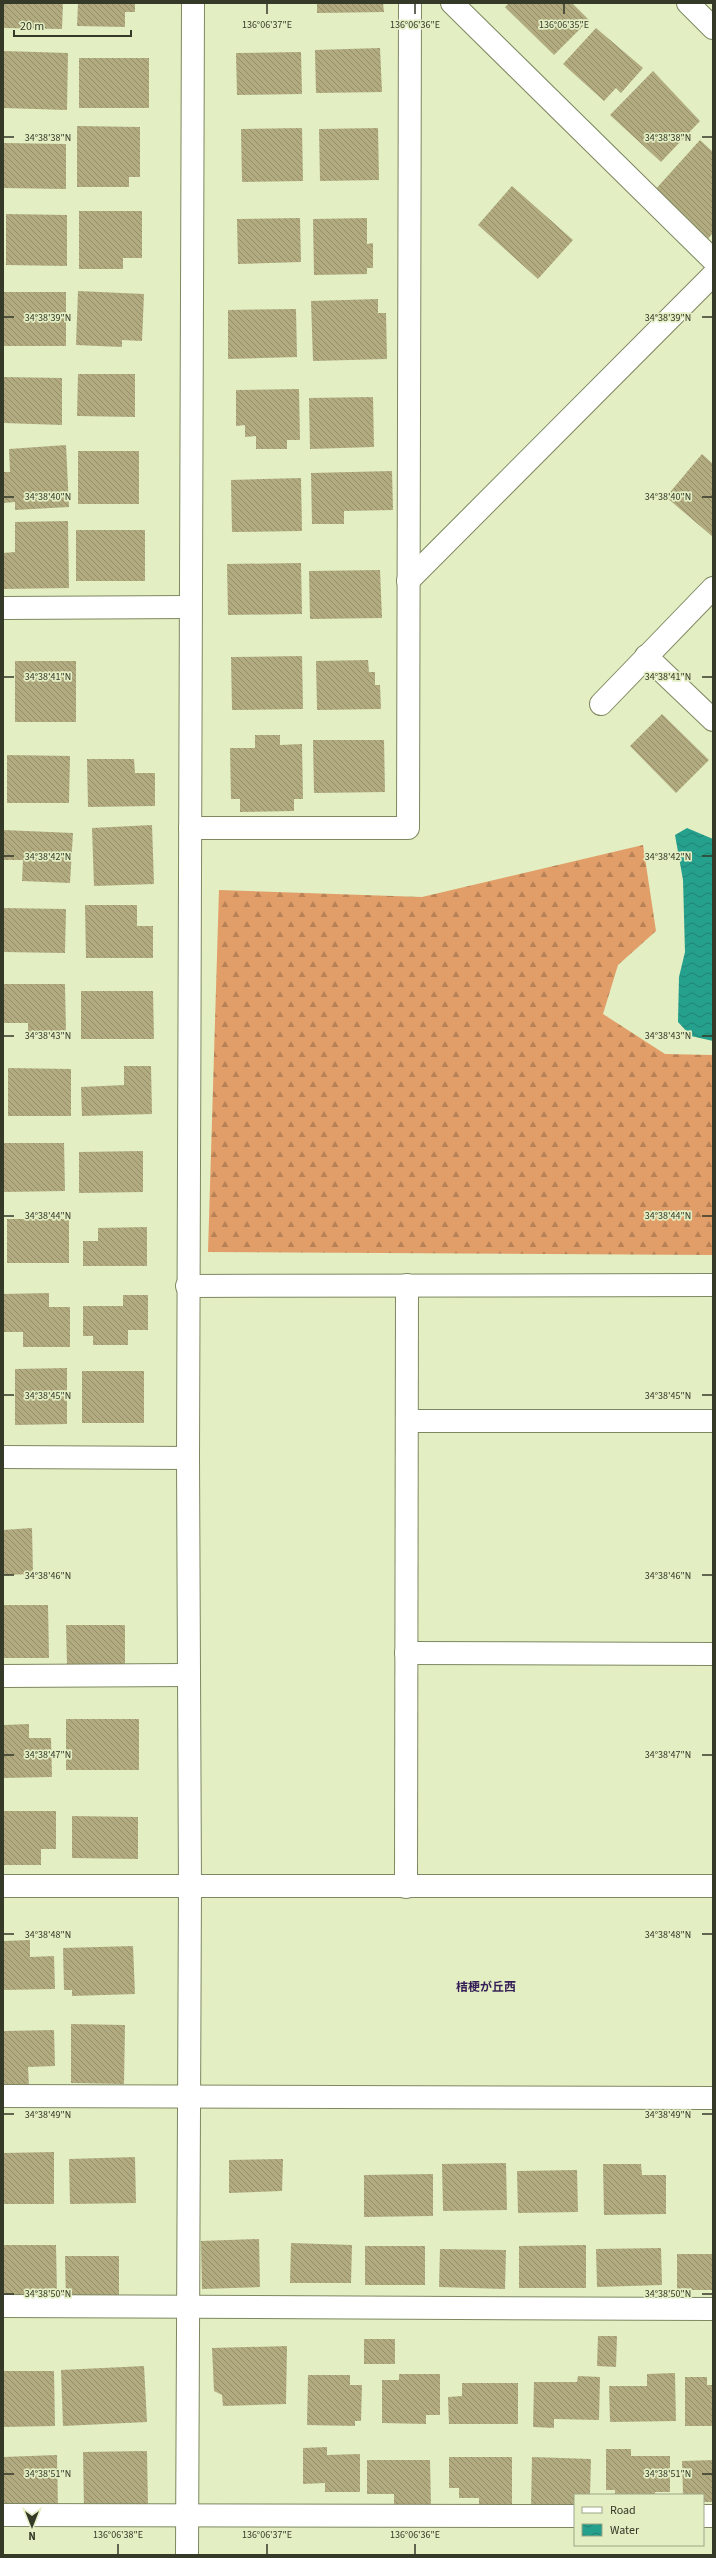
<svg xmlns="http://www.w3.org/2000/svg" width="716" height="2558" font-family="'Source Sans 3','Noto Sans JP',sans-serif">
  <defs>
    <pattern id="forest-firs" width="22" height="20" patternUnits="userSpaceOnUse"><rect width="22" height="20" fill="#e29e68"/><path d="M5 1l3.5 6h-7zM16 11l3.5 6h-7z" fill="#b88256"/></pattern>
    <pattern id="water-waves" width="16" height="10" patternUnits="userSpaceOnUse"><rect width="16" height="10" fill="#25a08d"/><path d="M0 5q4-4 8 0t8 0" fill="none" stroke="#218373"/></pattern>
    <pattern id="building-back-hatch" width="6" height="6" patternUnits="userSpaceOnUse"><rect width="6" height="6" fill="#b2ab80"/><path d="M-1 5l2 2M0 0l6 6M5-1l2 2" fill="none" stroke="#928c69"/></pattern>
  </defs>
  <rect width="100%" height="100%" fill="#e3eec3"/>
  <polygon fill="url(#forest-firs)" points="643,845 656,931 618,965 603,1014 665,1054 713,1055 713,1255 208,1252 219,890 422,897"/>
  <polygon fill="url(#water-waves)" points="687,828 713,839 713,1041 691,1036 678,1022 679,977 685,952 683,880 675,835"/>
  <g fill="url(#building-back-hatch)">
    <polygon points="3,3 63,3 62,29 3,28"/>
    <polygon points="78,3 135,3 135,12 125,12 125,27 77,26"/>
    <polygon points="317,3 383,3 384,12 317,13"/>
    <polygon points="509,3 572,3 589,20 554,55 505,7"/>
    <polygon points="596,28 643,68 621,93 616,88 604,101 563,64"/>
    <polygon points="380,48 382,92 316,93 315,50"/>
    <polygon points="3,51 68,53 67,110 3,108"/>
    <polygon points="301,52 302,94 237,95 236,53"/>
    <rect x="79" y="58" width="70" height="50"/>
    <polygon points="653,71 700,121 661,162 610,115"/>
    <polygon points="77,126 140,127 140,177 129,177 129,187 77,187"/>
    <polygon points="302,128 303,181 242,182 241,129"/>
    <polygon points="378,128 379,180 320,181 319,129"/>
    <polygon points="700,140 713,152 713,233 707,240 654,191"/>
    <polygon points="4,143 66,144 66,189 4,188"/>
    <polygon points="512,186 573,240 538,279 478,225"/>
    <polygon points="79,211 142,211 142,258 123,258 123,269 79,269"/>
    <polygon points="6,214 67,215 67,266 6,265"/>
    <polygon points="300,218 301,262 238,264 237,219"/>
    <polygon points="367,218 367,244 373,243 373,268 367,268 367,274 314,275 313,219"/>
    <polygon points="78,291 144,294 142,341 122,340 122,347 76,345"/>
    <rect x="3" y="292" width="63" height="54"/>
    <polygon points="378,299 378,313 386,313 387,359 313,361 311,301"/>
    <polygon points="296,309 297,357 228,359 228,310"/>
    <polygon points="78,374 135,374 135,417 77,416"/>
    <polygon points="4,377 62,378 62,425 4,423"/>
    <polygon points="299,389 300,440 287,440 287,449 256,449 256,436 245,437 245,425 236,426 236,390"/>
    <polygon points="373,397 374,447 310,449 309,398"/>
    <polygon points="66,445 69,507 15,510 15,502 3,503 3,472 10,472 9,449"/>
    <rect x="78" y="451" width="61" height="53"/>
    <polygon points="702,454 713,464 713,537 666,497"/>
    <polygon points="392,471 393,510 344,511 344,524 312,524 311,473"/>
    <polygon points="301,478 302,531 232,532 231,480"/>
    <polygon points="68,521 69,588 3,589 3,553 15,552 15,522"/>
    <rect x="76" y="530" width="69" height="51"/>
    <polygon points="301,563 302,614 228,615 227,564"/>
    <polygon points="380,570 382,618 310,619 309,571"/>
    <polygon points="302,656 303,709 232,710 231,657"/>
    <polygon points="368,660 369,672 375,672 375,685 380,685 381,709 317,710 316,661"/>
    <rect x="15" y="661" width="61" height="61"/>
    <polygon points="662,714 709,760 676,793 630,746"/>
    <polygon points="255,735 280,735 280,745 302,744 303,799 294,799 294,811 240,812 240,799 231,799 230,748 255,748"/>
    <polygon points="313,740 384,740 385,792 314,793"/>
    <polygon points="7,755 70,756 69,803 7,803"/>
    <polygon points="87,759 134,759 135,773 155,773 155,806 88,807"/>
    <polygon points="152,825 154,884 94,886 92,828"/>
    <polygon points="3,830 73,833 70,883 22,881 23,860 3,860"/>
    <polygon points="85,905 137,905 137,926 153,926 153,958 86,958"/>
    <polygon points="3,908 66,909 65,953 3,952"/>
    <polygon points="3,984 65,984 66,1033 28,1033 28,1023 3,1023"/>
    <polygon points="81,991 153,991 154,1039 81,1039"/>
    <polygon points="124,1066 151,1066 152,1114 82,1116 81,1087 124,1085"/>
    <polygon points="8,1068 71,1069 71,1116 8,1116"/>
    <polygon points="3,1143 64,1143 65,1191 3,1192"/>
    <polygon points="143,1151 143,1192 79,1193 79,1152"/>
    <rect x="7" y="1219" width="62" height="44"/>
    <polygon points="147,1227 147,1266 83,1266 83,1241 98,1241 98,1228"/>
    <polygon points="49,1293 49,1307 70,1307 70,1347 23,1347 23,1332 3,1332 3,1294"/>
    <polygon points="123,1295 148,1295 148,1330 128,1330 128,1345 93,1345 93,1336 83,1336 83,1306 123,1306"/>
    <polygon points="67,1368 67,1424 15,1425 15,1369"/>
    <rect x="82" y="1371" width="62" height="52"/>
    <polygon points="32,1528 33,1574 3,1575 3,1530"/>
    <polygon points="3,1605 48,1605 49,1658 3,1658"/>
    <polygon points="66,1625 125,1625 125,1665 67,1666"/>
    <rect x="66" y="1719" width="73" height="51"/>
    <polygon points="29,1724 29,1738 51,1738 52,1777 3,1778 3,1725"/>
    <polygon points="3,1811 56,1811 56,1849 41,1849 41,1865 3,1865"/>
    <polygon points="72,1816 138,1817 138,1859 72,1858"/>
    <polygon points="30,1940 30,1957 54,1956 55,1989 3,1990 3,1941"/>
    <polygon points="133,1946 135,1994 72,1996 72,1990 64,1990 63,1948"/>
    <polygon points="71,2024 125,2025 124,2084 71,2083"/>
    <polygon points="54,2030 55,2066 28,2067 29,2087 3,2088 3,2031"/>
    <polygon points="54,2152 54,2204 3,2204 3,2153"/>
    <polygon points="135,2157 136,2203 70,2204 69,2159"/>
    <polygon points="283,2159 282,2191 229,2193 229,2160"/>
    <polygon points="506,2163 507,2210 443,2211 442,2164"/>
    <polygon points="603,2164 641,2164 642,2175 666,2175 666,2214 604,2215"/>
    <polygon points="577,2170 578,2212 518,2213 517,2171"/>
    <polygon points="433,2174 433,2216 364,2217 364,2175"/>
    <polygon points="259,2239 260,2287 202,2289 201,2241"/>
    <polygon points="291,2243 352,2245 351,2283 290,2283"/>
    <polygon points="3,2245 56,2245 57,2294 3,2295"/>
    <polygon points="586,2245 586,2288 519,2288 519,2246"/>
    <rect x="365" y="2246" width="60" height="39"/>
    <polygon points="661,2248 662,2285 597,2287 596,2249"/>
    <polygon points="440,2249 506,2250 505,2289 439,2287"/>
    <rect x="677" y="2254" width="36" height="36"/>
    <polygon points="65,2256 119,2256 119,2300 66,2301"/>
    <polygon points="598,2336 617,2336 616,2367 597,2366"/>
    <rect x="364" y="2339" width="31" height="25"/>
    <polygon points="287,2346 286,2404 223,2406 222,2395 214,2391 212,2348"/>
    <polygon points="144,2366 147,2422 63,2426 61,2370"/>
    <polygon points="3,2371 54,2371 55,2426 3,2427"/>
    <polygon points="675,2373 676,2421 610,2422 609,2386 647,2386 647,2374"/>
    <polygon points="399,2374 440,2374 440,2415 426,2415 426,2424 382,2423 382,2380 399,2380"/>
    <polygon points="308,2375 350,2375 350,2385 362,2385 361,2421 355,2421 355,2426 307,2425"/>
    <polygon points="578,2376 600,2377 599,2420 554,2419 554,2428 533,2427 534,2382 577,2382"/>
    <polygon points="685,2377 707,2377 707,2385 713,2385 713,2426 685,2426"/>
    <polygon points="462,2383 518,2383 518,2424 449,2424 448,2397 462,2396"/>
    <polygon points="327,2447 327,2455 360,2454 360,2492 325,2492 325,2483 303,2484 303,2448"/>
    <polygon points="606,2449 631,2449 631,2456 670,2456 670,2492 655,2492 655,2495 615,2495 615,2490 606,2490"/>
    <polygon points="147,2451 148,2507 84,2509 83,2452"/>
    <polygon points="57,2455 58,2510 3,2512 3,2457"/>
    <polygon points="449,2457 512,2457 512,2510 479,2510 479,2498 459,2498 459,2488 449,2488"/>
    <polygon points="532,2457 591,2459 590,2495 575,2495 573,2510 531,2508"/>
    <polygon points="367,2460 430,2460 431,2508 394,2508 394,2494 367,2494"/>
    <polygon points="713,2460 713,2502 703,2502 703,2495 683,2495 682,2461"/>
  </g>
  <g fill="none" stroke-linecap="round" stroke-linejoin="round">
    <g stroke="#7e8860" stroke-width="24">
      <g id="minor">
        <polyline points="452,3 713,260"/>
        <polyline points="408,581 713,275"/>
        <polyline points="3,608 190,607"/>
        <polyline points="646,656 713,720"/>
        <polyline points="601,704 713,588"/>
        <polyline points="190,828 408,828 410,3"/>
        <polyline points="187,1286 713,1285"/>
        <polyline points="407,1421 713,1421"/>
        <polyline points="406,1653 713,1654"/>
        <polyline points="3,1676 187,1675"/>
        <polyline points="3,1886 713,1886"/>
        <polyline points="406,1887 407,1285"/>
        <polyline points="3,2096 713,2098"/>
        <polyline points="3,2306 713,2309"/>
        <polyline points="3,2515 575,2516"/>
        <polyline points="703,2516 713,2516"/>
        <polyline points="187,2555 190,1887 188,1458"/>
      </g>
    </g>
    <g stroke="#7e8860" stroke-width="24">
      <g id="tertiary">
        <polyline points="688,3 713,28"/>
        <polyline points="3,1457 188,1458 193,3"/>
      </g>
    </g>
    <use href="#minor" stroke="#fff" stroke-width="22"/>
    <use href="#tertiary" stroke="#fff" stroke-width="22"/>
  </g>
  <path fill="none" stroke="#353928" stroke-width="1.5" d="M267,4V14M415,4V14M564,4V14M4,137H14M702,137H712M4,317H14M702,317H712M4,497H14M702,497H712M4,677H14M702,677H712M4,856H14M702,856H712M4,1036H14M702,1036H712M4,1216H14M702,1216H712M4,1395H14M702,1395H712M4,1575H14M702,1575H712M4,1755H14M702,1755H712M4,1934H14M702,1934H712M4,2114H14M702,2114H712M4,2294H14M702,2294H712M4,2474H14M702,2474H712M118,2544V2554M267,2544V2554M415,2544V2554"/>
  <g text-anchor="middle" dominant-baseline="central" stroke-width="3.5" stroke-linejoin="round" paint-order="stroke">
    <g font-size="12" font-weight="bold" fill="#351e57" stroke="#e3eec3">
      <text x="486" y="1987">桔梗が丘西</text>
    </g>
  </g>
  <g font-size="10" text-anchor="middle" fill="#353928" stroke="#e3eec3" stroke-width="3.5" stroke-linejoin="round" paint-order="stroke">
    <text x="267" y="28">136°06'37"E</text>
    <text x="415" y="28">136°06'36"E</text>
    <text x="564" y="28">136°06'35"E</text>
    <text x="668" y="141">34°38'38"N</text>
    <text x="48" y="141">34°38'38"N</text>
    <text x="668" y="321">34°38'39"N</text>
    <text x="48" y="321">34°38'39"N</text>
    <text x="668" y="500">34°38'40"N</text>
    <text x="48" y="500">34°38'40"N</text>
    <text x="668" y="680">34°38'41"N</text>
    <text x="48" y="680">34°38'41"N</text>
    <text x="668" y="860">34°38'42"N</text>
    <text x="48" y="860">34°38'42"N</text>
    <text x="48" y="1039">34°38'43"N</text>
    <text x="668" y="1039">34°38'43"N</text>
    <text x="48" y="1219">34°38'44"N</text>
    <text x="668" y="1219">34°38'44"N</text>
    <text x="668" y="1399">34°38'45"N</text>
    <text x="48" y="1399">34°38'45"N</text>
    <text x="668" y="1579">34°38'46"N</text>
    <text x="48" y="1579">34°38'46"N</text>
    <text x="48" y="1758">34°38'47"N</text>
    <text x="668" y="1758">34°38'47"N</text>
    <text x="48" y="1938">34°38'48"N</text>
    <text x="668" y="1938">34°38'48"N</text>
    <text x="668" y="2118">34°38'49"N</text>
    <text x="48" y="2118">34°38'49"N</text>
    <text x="668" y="2297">34°38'50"N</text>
    <text x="48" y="2297">34°38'50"N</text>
    <text x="48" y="2477">34°38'51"N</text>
    <text x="668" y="2477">34°38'51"N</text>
    <text x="118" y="2538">136°06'38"E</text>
    <text x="267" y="2538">136°06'37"E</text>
    <text x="415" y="2538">136°06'36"E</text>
  </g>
  <rect width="716" height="2558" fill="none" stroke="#353928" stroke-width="8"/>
  <rect x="574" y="2494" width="130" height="52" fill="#e3eec3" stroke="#9da685"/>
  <rect x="582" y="2507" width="20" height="6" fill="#ffffff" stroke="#9da685"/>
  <text x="610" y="2514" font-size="12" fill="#353928">Road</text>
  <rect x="582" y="2524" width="20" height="12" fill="url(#water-waves)" stroke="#9da685"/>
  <text x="610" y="2534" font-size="12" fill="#353928">Water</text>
  <g transform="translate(32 2526) rotate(180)" stroke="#e3eec3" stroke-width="3" paint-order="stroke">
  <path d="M0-3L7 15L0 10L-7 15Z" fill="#353928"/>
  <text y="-6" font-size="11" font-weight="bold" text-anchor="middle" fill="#353928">N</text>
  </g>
  <path d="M14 30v6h117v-6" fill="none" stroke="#353928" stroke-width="2"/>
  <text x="20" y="30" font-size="12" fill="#353928" stroke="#e3eec3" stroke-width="3" paint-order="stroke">20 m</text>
</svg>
